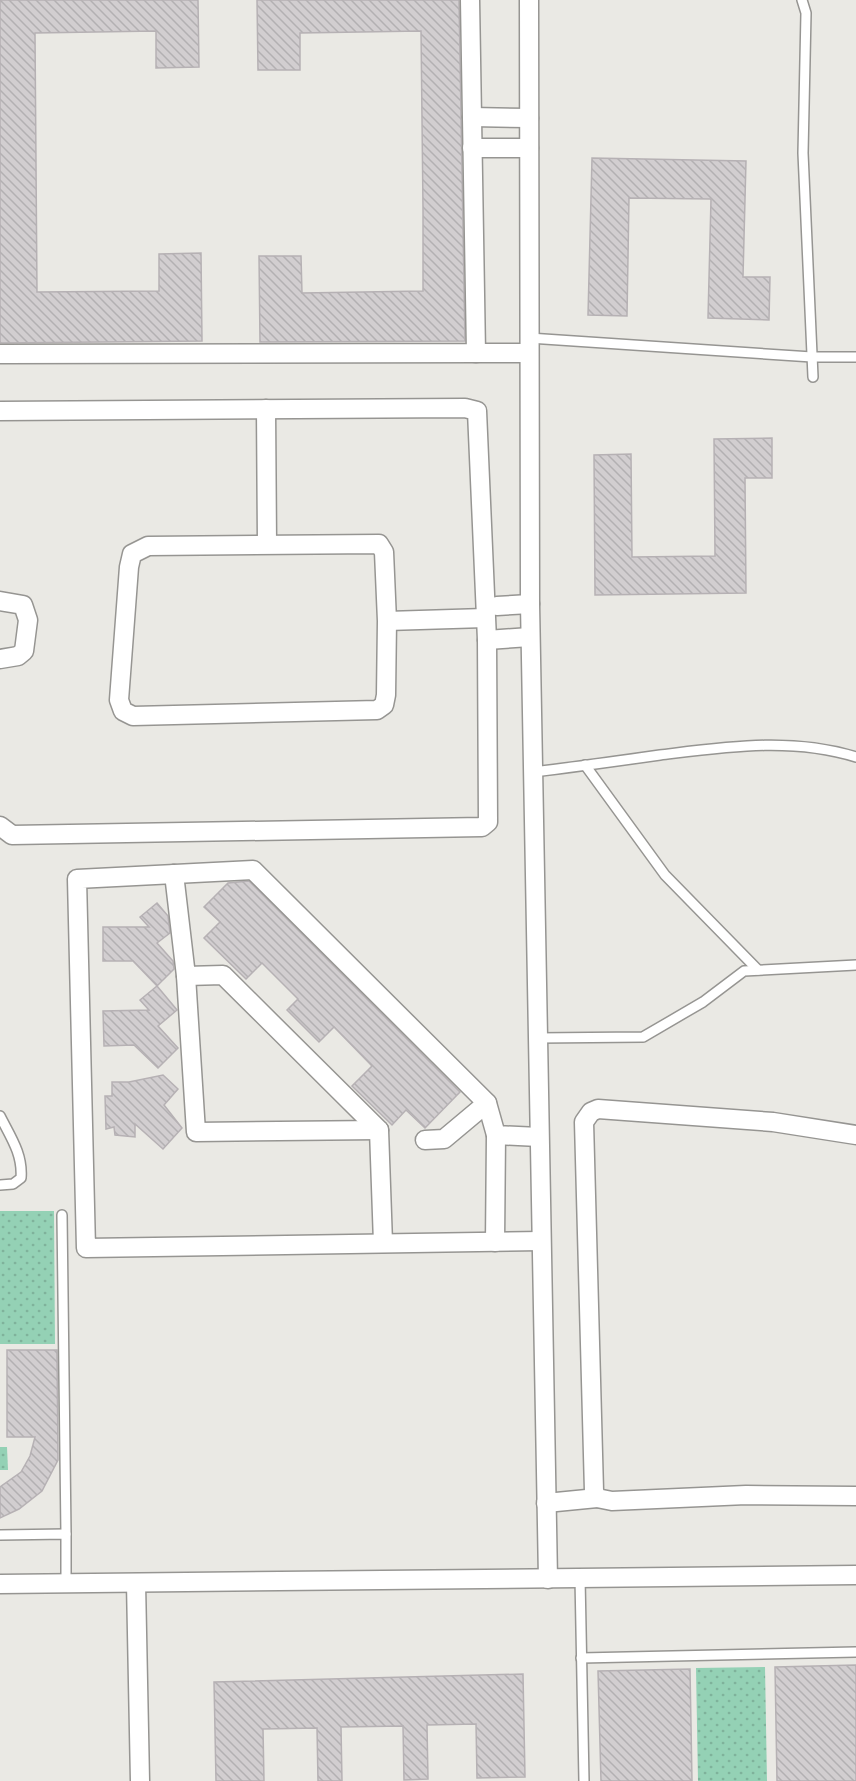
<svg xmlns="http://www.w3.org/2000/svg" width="856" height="1781" font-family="Mulish,sans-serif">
  <defs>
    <pattern id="green-dots" width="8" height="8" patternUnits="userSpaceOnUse" patternTransform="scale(1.5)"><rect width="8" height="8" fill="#94d1b5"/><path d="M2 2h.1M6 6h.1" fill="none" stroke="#7fb29b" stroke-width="1.8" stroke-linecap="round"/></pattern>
    <pattern id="building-back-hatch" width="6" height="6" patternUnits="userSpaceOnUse" patternTransform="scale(1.5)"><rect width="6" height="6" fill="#d2ced0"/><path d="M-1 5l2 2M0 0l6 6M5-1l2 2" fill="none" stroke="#b3b0b2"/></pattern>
  </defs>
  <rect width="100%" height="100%" fill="#eae9e4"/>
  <g fill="url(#green-dots)">
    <polygon points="0,1211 54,1211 55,1344 0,1344"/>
    <polygon points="0,1447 7,1447 8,1470 0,1470"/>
    <polygon points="765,1667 767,1781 698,1781 696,1668"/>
  </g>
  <g fill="url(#building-back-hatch)" stroke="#b6b1b4" stroke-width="1.5">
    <polygon points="0,0 198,0 199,67 156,68 156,31 35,33 37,292 159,291 159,254 201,253 202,341 0,343"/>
    <polygon points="257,0 459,0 465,341 260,342 259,256 301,256 302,293 423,291 423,209 421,31 300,33 300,70 258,70"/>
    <polygon points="592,158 746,161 743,277 770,277 769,320 708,318 711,199 629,198 627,316 588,315"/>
    <polygon points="772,438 772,478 745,478 746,593 595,595 594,455 631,454 632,557 715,556 714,439"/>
    <polygon points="249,881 460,1092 425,1128 406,1110 392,1125 352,1086 372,1066 334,1027 319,1042 287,1010 298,999 262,963 246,979 204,938 220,922 204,907 228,883"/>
    <polygon points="157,903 168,916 170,933 157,943 173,961 174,969 157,986 133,961 103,961 103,927 149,927 140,917"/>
    <polygon points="157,986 177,1010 158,1026 178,1048 158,1068 134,1045 104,1046 103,1011 149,1010 140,1000"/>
    <polygon points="163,1075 178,1089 164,1105 182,1128 163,1149 135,1124 135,1137 115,1135 114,1127 106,1129 105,1096 112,1096 112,1082 129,1082"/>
    <polygon points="7,1350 57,1350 58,1460 42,1491 19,1509 0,1518 0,1487 21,1472 30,1456 35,1437 7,1437"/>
    <polygon points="856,1665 856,1781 777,1781 775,1667"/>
    <polygon points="690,1669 692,1781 601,1781 598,1671"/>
    <polygon points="523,1674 525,1777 477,1778 476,1724 427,1725 428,1779 404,1780 403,1726 341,1727 342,1781 318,1781 317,1728 263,1729 264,1781 216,1781 214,1682"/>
  </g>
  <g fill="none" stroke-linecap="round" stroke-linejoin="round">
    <g stroke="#969592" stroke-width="12">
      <g id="lane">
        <polyline points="802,0 806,13 803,153 813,377"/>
        <polyline points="529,338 812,357 856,357"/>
        <polyline points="585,765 665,875 758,970"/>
        <path d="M533,772C575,767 618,761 660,755C726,747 791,737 856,757"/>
        <polyline points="538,1038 643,1037 703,1002 744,971 856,965"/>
        <path d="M0,1116C10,1136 23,1154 21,1178L13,1184L0,1185"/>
        <polyline points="62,1215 66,1534"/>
        <polyline points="0,1535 66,1534 66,1584"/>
        <polyline points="580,1578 584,1781"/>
        <polyline points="581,1658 856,1652"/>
      </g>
    </g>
    <g stroke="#969592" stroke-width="21">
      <g id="street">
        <polyline points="529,0 530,604 548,1579"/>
        <polyline points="472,117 529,118"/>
        <polyline points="472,148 529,148"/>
        <polyline points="476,353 528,353"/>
        <polyline points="0,354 476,353 470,0"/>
        <polyline points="266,409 267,544"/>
        <polyline points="0,411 465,408 477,411 487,640 488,822 482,827 12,835 0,826"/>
        <polyline points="0,601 23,605 28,620 24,651 18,656 0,659"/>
        <polyline points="497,606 530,604"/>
        <polyline points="387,621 384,552 379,544 148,546 132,554 129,567 119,700 123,711 133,716 377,710 384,705 386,695 387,621 485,618"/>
        <polyline points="487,640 530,637"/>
        <polyline points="174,874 186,976 223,975 379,1130 383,1243"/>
        <polyline points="186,976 196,1132 379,1130"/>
        <polyline points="856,1135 773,1122 598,1109 591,1112 584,1122 594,1491 597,1498 612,1501 746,1495 856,1496"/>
        <polyline points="539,1137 496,1135 487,1103 253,870 77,879 86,1248 541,1241"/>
        <polyline points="425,1140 444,1139 487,1103"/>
        <polyline points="495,1242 496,1135"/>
        <polyline points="546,1503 597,1498"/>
        <polyline points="136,1583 140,1781"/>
        <polyline points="0,1584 856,1575"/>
      </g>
    </g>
    <use href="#lane" stroke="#fff" stroke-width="9"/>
    <use href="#street" stroke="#fff" stroke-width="18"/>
  </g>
</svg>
